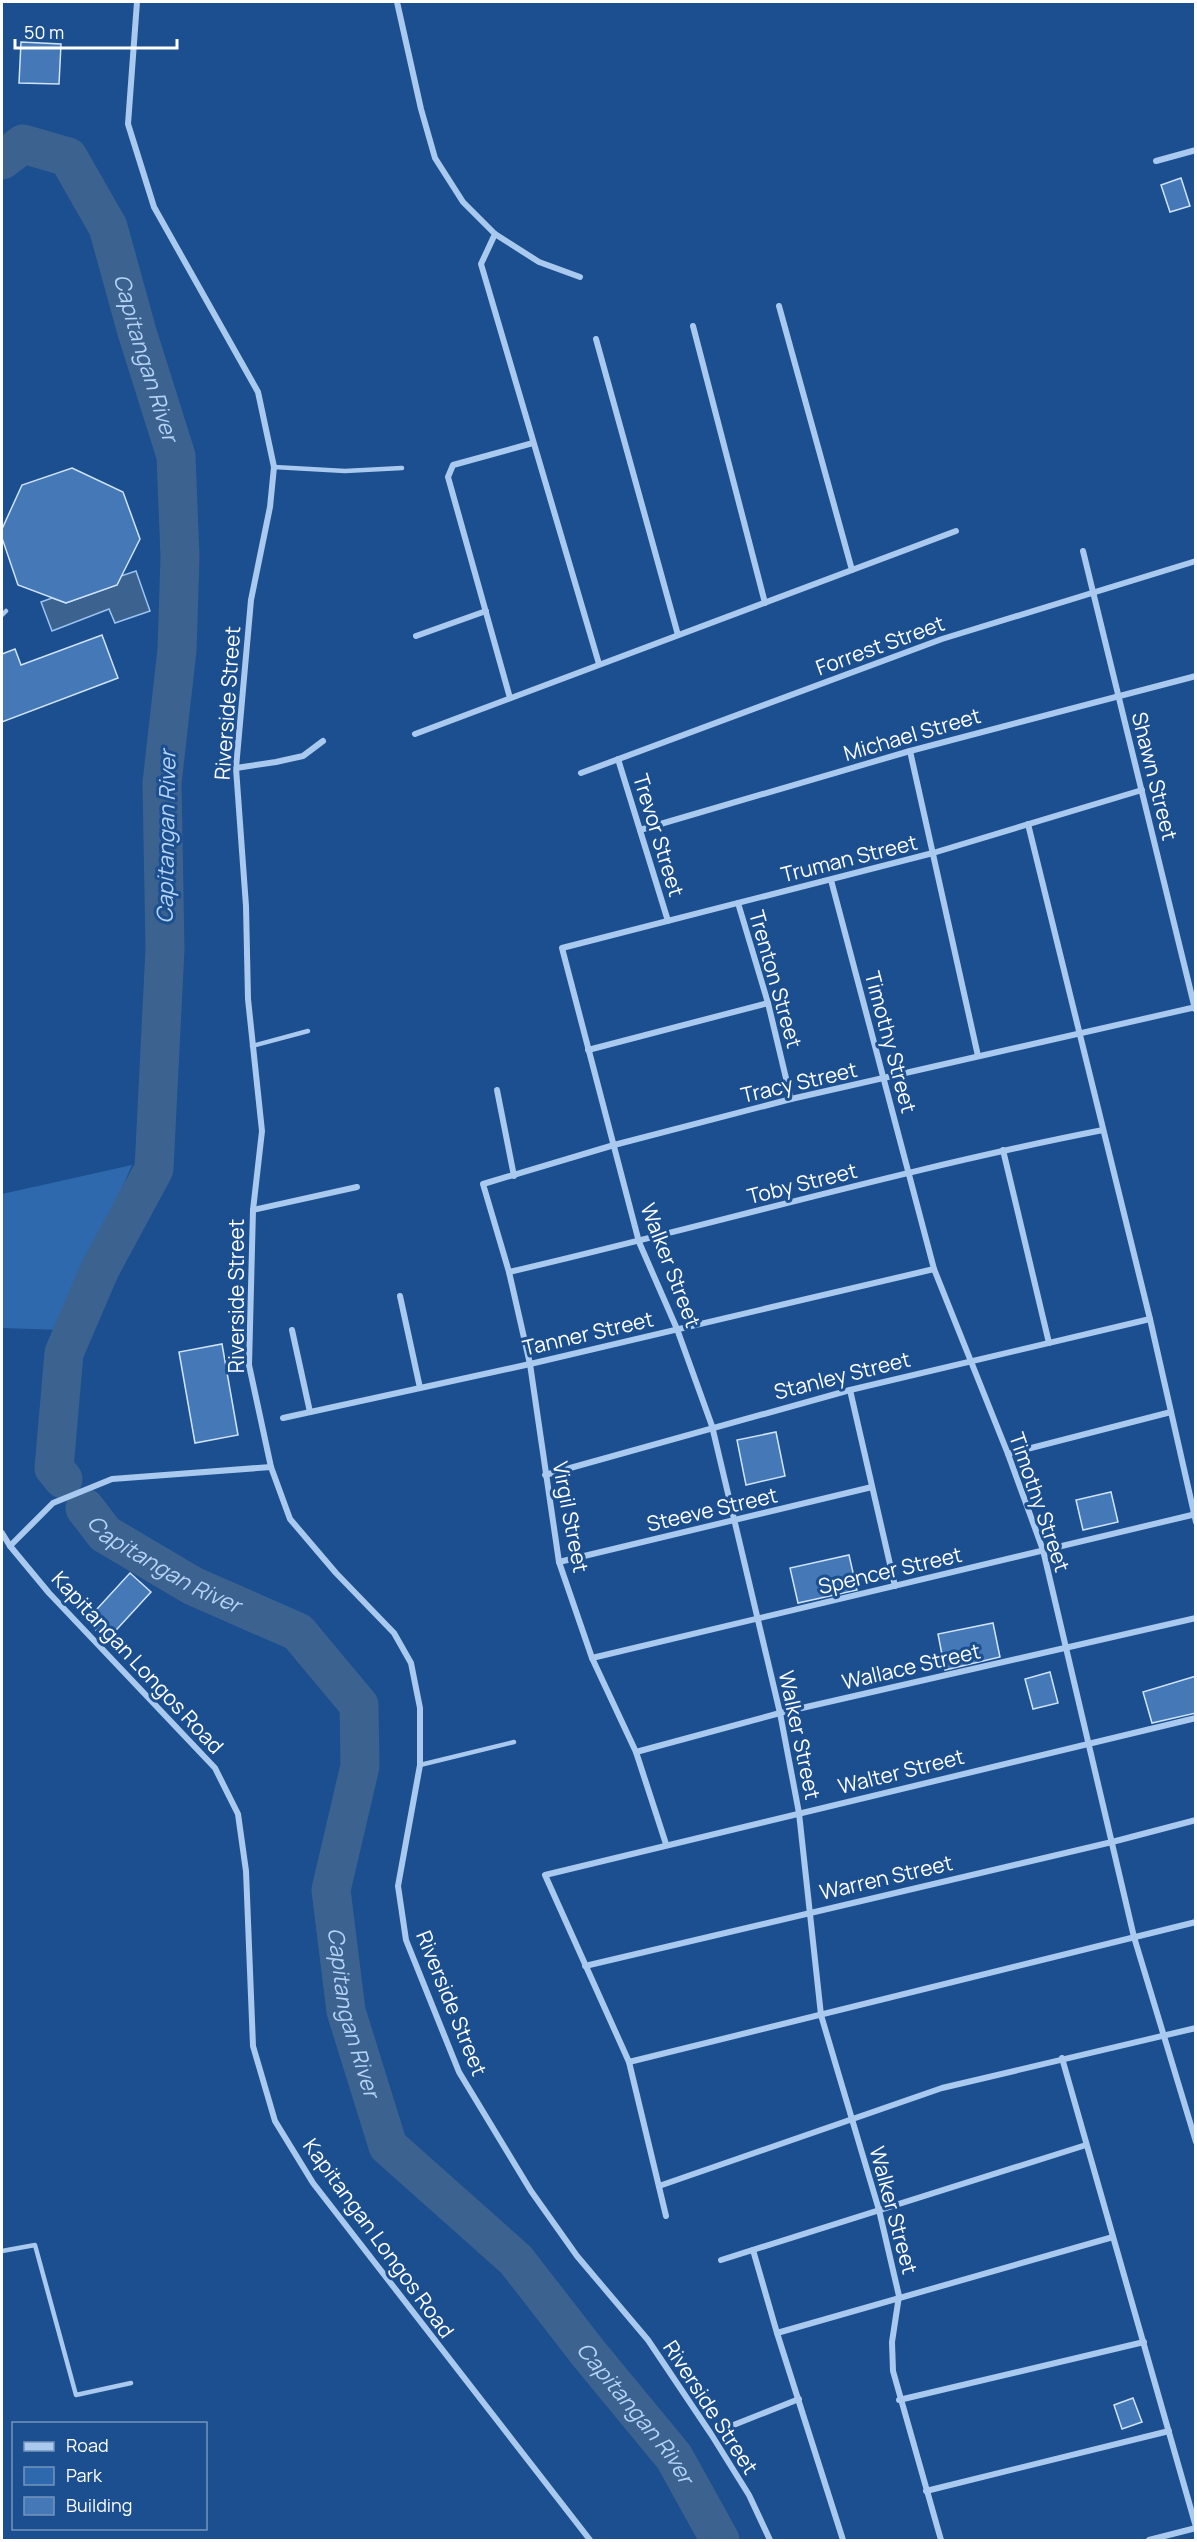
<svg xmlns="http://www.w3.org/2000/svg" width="1197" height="2542" font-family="Manrope,sans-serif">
  <rect width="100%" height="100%" fill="#1b4f8f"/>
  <polygon fill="#2e69ad" points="132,1165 61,1330 2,1328 2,1194"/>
  <polygon fill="#3c6290" stroke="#9cc4f0" stroke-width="1.5" points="136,571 150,611 115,623 109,609 52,631 41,602 52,598 66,603 117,585 121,576"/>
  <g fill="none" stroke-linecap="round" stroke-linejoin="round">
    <g stroke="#3c6290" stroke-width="39">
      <path id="s1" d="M2,160L23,144L68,157L108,227L137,332L176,456L180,557L177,650L162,783L165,949L154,1169L100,1269L64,1353L54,1468L63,1479"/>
      <path id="s2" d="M85,1508L105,1534L193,1586L298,1632L359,1705L360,1766L331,1890L346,2011L388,2146L516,2260L589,2354L674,2457L720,2540"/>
    </g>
  </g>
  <g fill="#4478b7" stroke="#cfe3fa" stroke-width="1.5">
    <polygon points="21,42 61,44 59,84 19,83"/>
    <polygon points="1181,178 1190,206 1170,212 1161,185"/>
    <polygon points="72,468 123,492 140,539 117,585 66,603 18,585 2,538 2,529 22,485"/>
    <polygon points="102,635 118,678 2,722 2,654 15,649 21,665"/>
    <polygon points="222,1344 238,1435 195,1443 179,1352"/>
    <polygon points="776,1432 785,1476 746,1485 737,1440"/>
    <polygon points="1111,1492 1118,1522 1083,1530 1076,1500"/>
    <polygon points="849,1555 857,1590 798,1603 790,1568"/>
    <polygon points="130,1573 151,1592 107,1640 86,1621"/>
    <polygon points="993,1623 1000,1657 945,1670 938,1634"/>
    <polygon points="1050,1672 1058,1703 1033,1709 1025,1679"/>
    <polygon points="1196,1676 1196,1713 1152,1723 1143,1692"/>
    <polygon points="1133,2398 1142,2422 1122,2429 1114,2405"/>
  </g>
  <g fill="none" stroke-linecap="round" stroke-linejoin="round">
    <g stroke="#a9c9ee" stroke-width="4.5">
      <polyline points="274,467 345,471 402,468"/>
      <polyline points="2,615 6,611"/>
      <polyline points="252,1046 308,1031"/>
      <polyline points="420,1765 514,1742"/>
      <polyline points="2,2251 35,2245 76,2395 131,2383"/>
    </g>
    <g stroke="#a9c9ee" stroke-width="6">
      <polyline points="137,2 128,124 154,207 258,392 274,467 270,507 251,600 236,768 246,906 248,999 262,1131 253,1210 249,1365 271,1467 290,1519 336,1573 394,1633 411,1663 420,1708 420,1765 398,1886 406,1940 459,2072 531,2191 577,2256 648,2340 711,2434 749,2495 770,2540"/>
      <polyline points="397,2 421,109 435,158 463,202 495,234 539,262 580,277"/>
      <polyline points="1156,161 1196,150"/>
      <polyline points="495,234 481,264 599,664"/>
      <polyline points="779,306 852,570"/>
      <polyline points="693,326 765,603"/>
      <polyline points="596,339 678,635"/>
      <polyline points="1083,551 1195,1009"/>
      <polyline points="416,636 486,611"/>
      <polyline points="510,698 448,477 453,465 533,443"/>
      <polyline points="415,734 956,531"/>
      <polyline points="910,751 978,1056"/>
      <polyline points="618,759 668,921"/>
      <polyline points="236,768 276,762 303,756 323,741"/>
      <polyline points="581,773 942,639 1196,561"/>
      <polyline points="1028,824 1150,1319 1196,1522"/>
      <polyline points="640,830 910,751 1196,676"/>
      <polyline points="831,880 934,1269 1008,1454 1043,1550 1134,1937 1196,2142"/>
      <polyline points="738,903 768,1003 791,1099"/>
      <polyline points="588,1050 768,1003"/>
      <polyline points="497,1090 514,1176"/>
      <polyline points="1003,1150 1049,1343"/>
      <polyline points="253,1210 357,1187"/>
      <path d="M509,1272C707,1226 903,1169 1103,1130"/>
      <polyline points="400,1296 420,1388"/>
      <polyline points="292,1330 310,1412"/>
      <polyline points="850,1390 895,1586"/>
      <polyline points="283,1418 530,1364 934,1269"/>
      <polyline points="1008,1454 1171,1412"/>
      <polyline points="545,1475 850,1390 1150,1319"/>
      <polyline points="2,1533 10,1546 49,1593 215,1768 238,1814 246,1871 253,2046 275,2121 313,2183 590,2540"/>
      <polyline points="10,1546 53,1503 112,1479 271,1467"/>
      <polyline points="559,1562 872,1487"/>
      <polyline points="592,1658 1196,1514"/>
      <polyline points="636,1752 780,1713 1196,1618"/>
      <polyline points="666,1844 636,1752 592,1658 559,1562 530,1364 509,1272 483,1184 614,1145 791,1099 1196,1007"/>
      <polyline points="585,1966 1112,1842 1196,1820"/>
      <polyline points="1062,2058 1196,2527"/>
      <polyline points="629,2062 1196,1922"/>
      <polyline points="659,2186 942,2088 1196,2028"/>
      <polyline points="666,2216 629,2062 545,1875 1196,1718"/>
      <polyline points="753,2250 777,2333 843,2540"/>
      <polyline points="721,2260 1086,2145"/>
      <polyline points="777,2333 1113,2237"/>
      <polyline points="899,2400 1144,2342"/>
      <polyline points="731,2426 799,2399"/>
      <polyline points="926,2491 1169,2431"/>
      <polyline points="941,2540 893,2371 892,2342 899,2296 879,2210 821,2015 799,1813 780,1713 712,1426 677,1329 639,1242 562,948 933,853 1142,790"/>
      <polyline points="1149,2540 1196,2528"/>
    </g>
  </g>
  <g text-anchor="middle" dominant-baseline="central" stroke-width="6" stroke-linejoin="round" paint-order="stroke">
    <g font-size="21" fill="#fff" stroke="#1b4f8f">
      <text transform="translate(880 645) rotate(-20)">Forrest Street</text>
      <text transform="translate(227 703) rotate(-86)">Riverside Street</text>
      <text transform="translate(912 734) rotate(-16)">Michael Street</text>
      <text transform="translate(1155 776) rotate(76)">Shawn Street</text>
      <text transform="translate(659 835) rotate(73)">Trevor Street</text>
      <text transform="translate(849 858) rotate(-14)">Truman Street</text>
      <text transform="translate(776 979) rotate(74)">Trenton Street</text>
      <text transform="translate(891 1042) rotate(75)">Timothy Street</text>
      <text transform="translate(799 1082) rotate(-13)">Tracy Street</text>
      <text transform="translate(802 1183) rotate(-14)">Toby Street</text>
      <text transform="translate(671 1265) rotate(69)">Walker Street</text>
      <text transform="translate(236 1296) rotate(-90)">Riverside Street</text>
      <text transform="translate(588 1333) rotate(-13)">Tanner Street</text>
      <text transform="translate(842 1375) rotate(-14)">Stanley Street</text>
      <text transform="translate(1040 1502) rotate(71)">Timothy Street</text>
      <text transform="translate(712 1509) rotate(-13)">Steeve Street</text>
      <text transform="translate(571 1517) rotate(79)">Virgil Street</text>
      <text transform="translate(890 1570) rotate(-13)">Spencer Street</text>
      <text transform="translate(138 1662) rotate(47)">Kapitangan Longos Road</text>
      <text transform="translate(911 1666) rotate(-13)">Wallace Street</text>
      <text transform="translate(800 1735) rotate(78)">Walker Street</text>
      <text transform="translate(901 1771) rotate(-14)">Walter Street</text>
      <text transform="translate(886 1877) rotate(-13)">Warren Street</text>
      <text transform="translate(452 2003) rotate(68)">Riverside Street</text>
      <text transform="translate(894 2210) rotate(75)">Walker Street</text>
      <text transform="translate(379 2238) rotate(54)">Kapitangan Longos Road</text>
      <text transform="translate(711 2407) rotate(57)">Riverside Street</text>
    </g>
    <g font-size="22" font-style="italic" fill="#b5d3f5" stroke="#1b4f8f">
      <text stroke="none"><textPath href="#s1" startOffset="290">Capitangan River</textPath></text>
      <text transform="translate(166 837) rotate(-89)">Capitangan River</text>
      <text stroke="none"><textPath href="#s2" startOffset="99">Capitangan River</textPath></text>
      <text stroke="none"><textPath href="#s2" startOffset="658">Capitangan River</textPath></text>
      <text stroke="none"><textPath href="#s2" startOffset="1162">Capitangan River</textPath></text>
    </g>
  </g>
  <rect width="1197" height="2542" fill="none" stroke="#ffffff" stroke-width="6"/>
  <rect x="12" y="2422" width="195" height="108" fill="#1b4f8f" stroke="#7695bc" stroke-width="1.5"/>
  <rect x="24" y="2442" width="30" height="9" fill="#a9c9ee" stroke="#7695bc" stroke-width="1.5"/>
  <text x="66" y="2452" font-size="18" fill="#ffffff">Road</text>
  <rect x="24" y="2467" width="30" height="18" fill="#2e69ad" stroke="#7695bc" stroke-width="1.5"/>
  <text x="66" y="2482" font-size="18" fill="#ffffff">Park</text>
  <rect x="24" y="2497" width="30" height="18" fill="#4478b7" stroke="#7695bc" stroke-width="1.5"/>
  <text x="66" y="2512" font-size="18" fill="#ffffff">Building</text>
  <path d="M15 39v9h162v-9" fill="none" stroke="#ffffff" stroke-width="3"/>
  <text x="24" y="39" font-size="18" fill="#ffffff" stroke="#1b4f8f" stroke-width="4.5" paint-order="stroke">50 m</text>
</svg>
